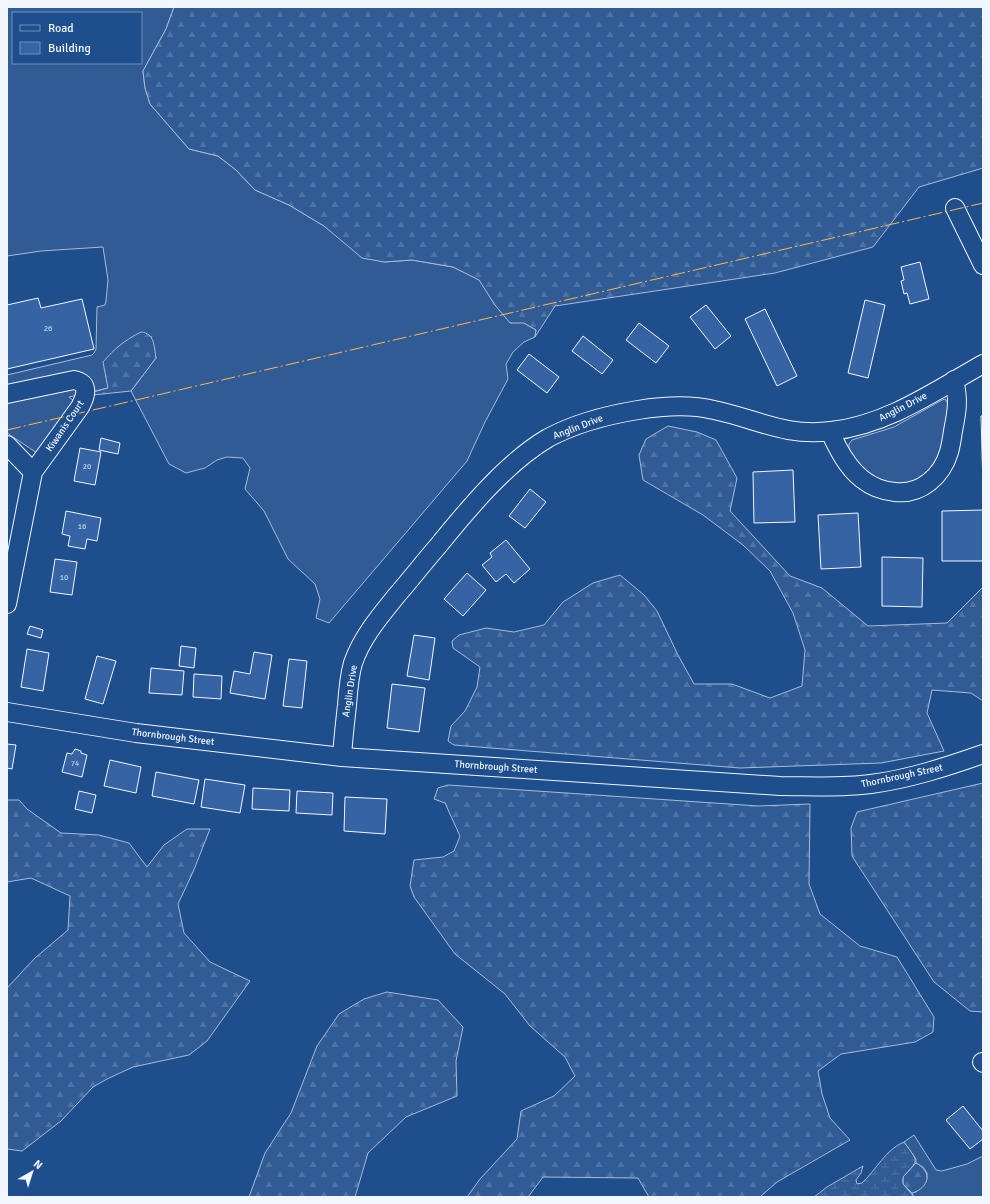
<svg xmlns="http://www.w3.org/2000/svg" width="990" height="1204" font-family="Signika,sans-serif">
  <defs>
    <pattern id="forest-firs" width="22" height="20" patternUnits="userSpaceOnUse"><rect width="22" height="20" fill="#305b95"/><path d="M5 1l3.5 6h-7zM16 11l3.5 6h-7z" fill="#4e73a5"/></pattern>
    <pattern id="wetland-marsh" width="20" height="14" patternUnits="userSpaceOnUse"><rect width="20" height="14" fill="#305b95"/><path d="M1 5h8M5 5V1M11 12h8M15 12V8" fill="none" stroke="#4e73a5"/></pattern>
  </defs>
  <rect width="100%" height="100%" fill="#1f4e8c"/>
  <g fill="#305b95" stroke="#a8bbd7" fill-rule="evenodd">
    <path d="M7,7H174L166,29L143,71L145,88L150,104L189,149L218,156L236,170L255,190L289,205L384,262L412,260L453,267L480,280L495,305L536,330L535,337L524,342L513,352L506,364L508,379L485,422L467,461L329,623L316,618L320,599L315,584L288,559L264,511L245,489L250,468L243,458L227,457L217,460L205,468L186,473L169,464L131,391L156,358L151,336L108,388L69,397L74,401L40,455L7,433V375L92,355L94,353L96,349L97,307L105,305L106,301L108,280L103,247L41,251L7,256ZM13,13H141V63H13Z"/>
    <polygon points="945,399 949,405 942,449 929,471 917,480 903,484 879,481 860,468 849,449 849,444 852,440 894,427 942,400"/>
    <polygon points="914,1135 936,1170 942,1171 967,1164 983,1156 983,1197 914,1197 912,1193 916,1192 926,1182 927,1178 927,1173 923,1167 916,1163 916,1159 904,1142"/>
  </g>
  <g fill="url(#forest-firs)" stroke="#a8bbd7">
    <polygon points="174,7 983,7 983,168 919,187 873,247 775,273 555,306 535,337 536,330 524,323 510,323 495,305 479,280 453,267 412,260 384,262 362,258 324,226 289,205 255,190 236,170 218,156 189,149 150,104 145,88 143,71 166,29"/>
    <path d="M141,332C155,333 154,347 156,358L131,391L93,395V392L108,388L103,362C114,349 125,340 141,332Z"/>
    <polygon points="668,426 697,432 716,440 737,478 730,511 790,576 822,588 868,626 947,623 983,587 983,701 971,693 932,690 927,713 944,751 881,763 740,768 454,745 448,741 451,726 465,711 477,687 480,667 453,648 452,641 459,635 486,628 514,632 544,625 563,602 593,583 620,575 644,595 657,611 678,655 694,684 732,684 770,698 802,686 805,650 793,613 770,571 743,545 703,515 643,480 639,455 646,439"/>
    <polygon points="983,783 983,1012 970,1011 934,982 852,856 851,828 857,812"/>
    <polygon points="448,785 758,806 810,804 809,884 820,914 860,946 897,957 934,1017 933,1032 915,1042 841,1054 818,1071 822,1094 830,1118 850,1140 777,1182 760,1197 649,1197 638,1178 543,1177 528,1197 467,1197 480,1179 517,1139 521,1111 554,1096 575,1076 565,1057 530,1026 505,994 455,954 414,897 410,886 414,860 443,857 454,851 460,836 445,803 434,799 438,788"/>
    <polygon points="7,800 19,800 27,809 61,833 99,835 129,843 147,867 164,845 187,829 210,829 193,872 178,904 184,933 210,962 250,981 207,1041 189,1055 133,1067 107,1079 93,1087 61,1121 22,1151 7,1149 7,988 35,958 68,930 70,896 31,878 7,882"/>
    <polygon points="387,992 438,1000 463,1027 456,1061 457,1096 406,1117 368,1153 355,1197 249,1197 265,1153 291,1113 317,1046 339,1014 364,999"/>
    <path d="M916,1163C933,1172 929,1188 912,1193L903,1184V1177Z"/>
  </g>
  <path fill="url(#wetland-marsh)" stroke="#a8bbd7" d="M904,1142C919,1163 919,1159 903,1177V1184L914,1197H814L827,1187L863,1166L861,1173L856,1180L857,1184L862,1183C876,1170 886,1149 904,1142Z"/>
  <g fill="#3563a3" stroke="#f2f6ff">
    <polygon points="920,262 929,299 910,304 907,293 904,294 901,281 904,280 901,267"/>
    <polygon points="38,298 41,308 82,299 94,349 7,369 7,305"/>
    <polygon points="865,300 885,305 868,378 848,373"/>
    <polygon points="706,305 731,336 715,349 690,317"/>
    <polygon points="765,309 797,376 777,386 745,319"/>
    <polygon points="639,323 669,346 656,363 626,340"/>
    <polygon points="583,336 613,360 602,374 572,351"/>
    <polygon points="529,354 559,377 547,393 517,370"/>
    <polygon points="981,416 983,416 983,488"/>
    <polygon points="101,438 120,443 118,454 99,450"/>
    <polygon points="80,448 101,452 95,485 74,481"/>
    <polygon points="793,470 795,522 754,523 753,472"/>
    <polygon points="530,489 546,502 525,528 509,516"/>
    <polygon points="983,510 983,561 942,561 942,511"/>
    <polygon points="66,511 101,518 97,541 87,539 85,549 68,546 70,536 62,534"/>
    <polygon points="858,513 861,567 821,569 818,515"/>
    <polygon points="506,540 530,569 514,583 506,574 496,582 482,565 492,557 490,553"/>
    <polygon points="882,557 923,558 922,607 882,606"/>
    <polygon points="55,559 77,562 72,595 50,592"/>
    <polygon points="467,573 486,590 463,616 444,599"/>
    <polygon points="30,626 43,630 41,638 27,634"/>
    <polygon points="414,635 435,638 429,680 407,676"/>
    <polygon points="181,646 196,648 194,668 179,666"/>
    <polygon points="27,649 49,653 43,691 21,687"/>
    <polygon points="254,652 272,655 265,699 230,693 234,671 250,674"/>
    <polygon points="97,656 116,661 103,704 85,699"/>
    <polygon points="289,659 307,661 302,708 283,706"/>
    <polygon points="151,668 184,671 182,695 149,693"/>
    <polygon points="194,674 222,676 221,699 193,697"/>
    <polygon points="392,684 425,688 419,732 387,728"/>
    <polygon points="7,744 16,745 12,769 7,768"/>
    <polygon points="75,749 81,751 81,753 87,755 82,777 62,772 67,753 72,754"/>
    <polygon points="110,760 141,767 136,793 104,786"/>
    <polygon points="156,772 199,780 194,804 152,796"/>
    <polygon points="205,779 245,785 240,813 201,807"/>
    <polygon points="253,788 290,790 289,811 252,809"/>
    <polygon points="79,791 96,795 92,813 75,809"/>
    <polygon points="297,791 333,793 332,815 296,813"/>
    <polygon points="345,797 387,799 385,834 344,831"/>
    <polygon points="963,1106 983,1131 983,1139 970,1149 946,1120"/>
  </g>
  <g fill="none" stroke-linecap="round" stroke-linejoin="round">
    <g stroke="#f2f6ff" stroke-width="20">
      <g id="minor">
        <polyline points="955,208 983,265"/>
        <path d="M7,394L74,380C90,383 86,396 80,407L33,472L7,604"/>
        <path d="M830,432C838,449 847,467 862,479C872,487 883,491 895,492C921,495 942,476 949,452C951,445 952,438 953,431C957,411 959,400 954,380"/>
        <polyline points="7,445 33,472"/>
        <path d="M7,712L136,733L342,757L780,786C810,786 841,788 871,784C909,779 946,767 983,754"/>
        <path d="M342,757C343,740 345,723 347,705C348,691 349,677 353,663C362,637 380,616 397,595C411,579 424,562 438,546C468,509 507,462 548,438C576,423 607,415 638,410C663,406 689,404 714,410C757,419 785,437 831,431C887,425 935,391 983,364"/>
        <polyline points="982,1062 983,1063"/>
      </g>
    </g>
    <use href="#minor" stroke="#1f4e8c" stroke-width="18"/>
    <polyline stroke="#ffb74d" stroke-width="1" stroke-dasharray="14 3 2 3" stroke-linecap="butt" points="7,430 983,203"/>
  </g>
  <g text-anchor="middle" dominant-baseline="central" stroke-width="3" stroke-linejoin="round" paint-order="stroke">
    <g font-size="8" fill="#c3d1e8">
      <text x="48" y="328">26</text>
      <text x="87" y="466">20</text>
      <text x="82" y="526">16</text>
      <text x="64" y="577">10</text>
      <text x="75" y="763">74</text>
    </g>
    <g font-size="10" fill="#f2f6ff" stroke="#1f4e8c">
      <text transform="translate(903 407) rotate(-27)">Anglin Drive</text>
      <text transform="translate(65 426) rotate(-56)">Kiwanis Court</text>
      <text transform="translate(578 427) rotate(-21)">Anglin Drive</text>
      <text transform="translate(350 691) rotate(-81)">Anglin Drive</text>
      <text transform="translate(173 737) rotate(7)">Thornbrough Street</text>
      <text transform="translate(496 767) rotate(4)">Thornbrough Street</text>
      <text transform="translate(902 776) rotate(-12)">Thornbrough Street</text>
    </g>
  </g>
  <rect width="990" height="1204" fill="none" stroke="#f2f6ff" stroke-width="16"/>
  <rect x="12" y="12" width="130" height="52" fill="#1f4e8c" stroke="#7391ba"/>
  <rect x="20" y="25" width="20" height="6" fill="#1f4e8c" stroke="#7391ba"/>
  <text x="48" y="32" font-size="12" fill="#f2f6ff">Road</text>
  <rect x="20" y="42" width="20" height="12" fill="#3563a3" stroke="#7391ba"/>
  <text x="48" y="52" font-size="12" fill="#f2f6ff">Building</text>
  <g transform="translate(32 1172) rotate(39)" stroke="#1f4e8c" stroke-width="3" paint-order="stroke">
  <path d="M0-3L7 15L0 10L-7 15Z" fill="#f2f6ff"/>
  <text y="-6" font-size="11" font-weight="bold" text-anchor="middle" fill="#f2f6ff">N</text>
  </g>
</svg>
